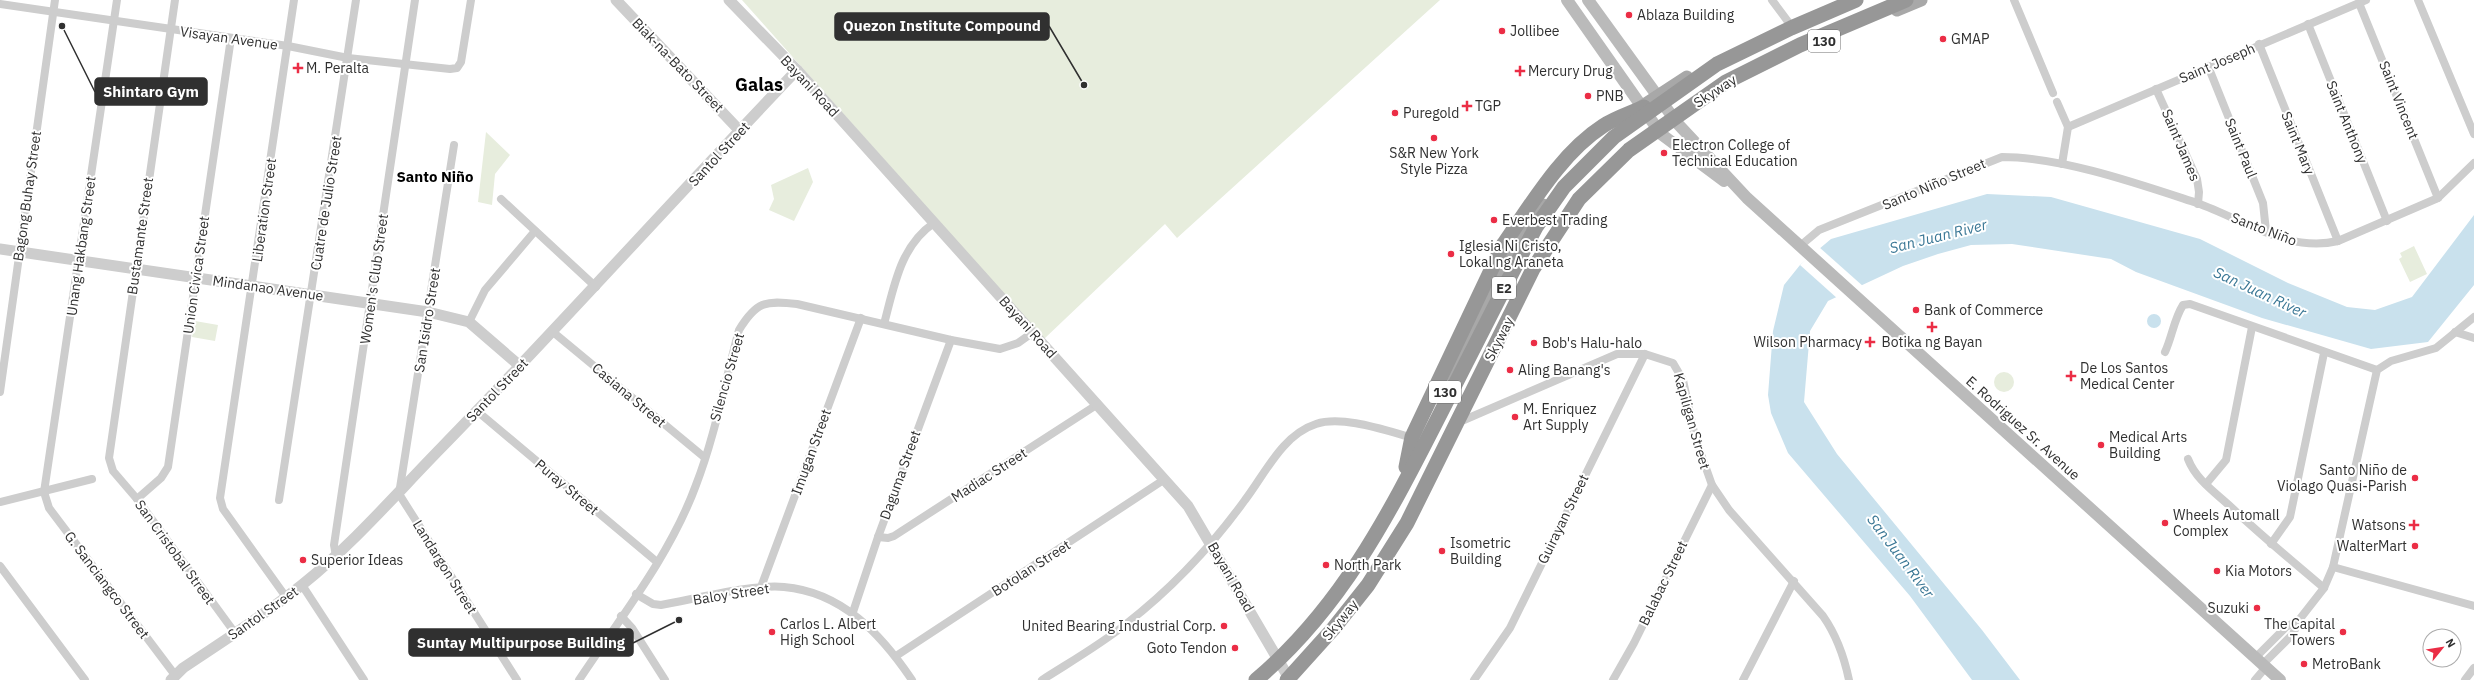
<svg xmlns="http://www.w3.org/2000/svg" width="2474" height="680" font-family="'IBM Plex Sans',sans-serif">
  <rect width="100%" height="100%" fill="#fff"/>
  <g fill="#e7eddd">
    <polygon points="742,0 1440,0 1177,238 1165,224 1044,339"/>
    <polygon points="486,132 510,155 495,174 492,205 478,202"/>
    <polygon points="808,168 813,182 794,221 769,210 774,199 771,185"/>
    <polygon points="2414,246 2427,274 2410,282 2399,259 2402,257 2400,253"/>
    <polygon points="195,321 218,325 215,341 192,337"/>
    <circle cx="2004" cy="382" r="10"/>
  </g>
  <g fill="#c9e1ed">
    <polygon points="1987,194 2051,197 2200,239 2288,283 2347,307 2375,310 2412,297 2474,215 2474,285 2428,342 2371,349 2262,318 2136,272 2111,259 2012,244 1971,245 1938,254 1903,266 1828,301 1810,331 1804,402 1837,454 1982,630 2020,680 1972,680 1910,596 1788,453 1771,413 1768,395 1773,331 1784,285 1800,265 1831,239"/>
    <circle cx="2154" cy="321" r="7"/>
  </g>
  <polygon fill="#fff" points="1819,247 1864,287 1838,299 1800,265"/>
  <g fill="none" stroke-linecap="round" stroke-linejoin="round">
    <g stroke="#cdcdcd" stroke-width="8">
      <polyline points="117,0 44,492 49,508 175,675"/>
      <polyline points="175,0 109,458 113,471 137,499 235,633"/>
      <polyline points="1772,0 1789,23"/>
      <polyline points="2014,0 2053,93"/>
      <polyline points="2418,0 2474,134"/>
      <polyline points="2359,3 2438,198"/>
      <polyline points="0,4 288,46 348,58 450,69 457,68 461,62 471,0"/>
      <polyline points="2308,24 2387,221"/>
      <polyline points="2259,44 2338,241"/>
      <polyline points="2208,66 2263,203 2266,231"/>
      <polyline points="2156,89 2197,179 2199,192 2198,204"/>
      <polyline points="2057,102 2068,127 2062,164"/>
      <polyline points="2068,127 2366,0"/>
      <polyline points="454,145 399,494 517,680"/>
      <polyline points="501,199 596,287"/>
      <path d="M1800,246L1819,230L2002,157C2062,157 2139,184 2197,203C2243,219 2287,253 2338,241L2438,198L2474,163"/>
      <polyline points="469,322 485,290 535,231"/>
      <path d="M884,324C894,287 900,246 934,223"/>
      <polyline points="553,332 704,457"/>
      <polyline points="2455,332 2474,338"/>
      <path d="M2165,352C2172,337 2174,319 2183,305L2190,304L2377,370"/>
      <polyline points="0,392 55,0"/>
      <polyline points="477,411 657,562"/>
      <path d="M1464,420L1617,354H1645L1673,363L1683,380L1695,437L1712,485L1729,510L1823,616C1837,636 1844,656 1849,680"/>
      <path d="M2188,459C2196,480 2216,493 2232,508C2262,536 2293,562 2324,588"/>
      <polyline points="2206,484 2226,460 2252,327"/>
      <polyline points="137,499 161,478 168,467 231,38"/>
      <polyline points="279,500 356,0"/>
      <polyline points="0,502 92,479"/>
      <polyline points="878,537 888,538 894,536 1098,404"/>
      <polyline points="2271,544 2290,517 2324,353"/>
      <polyline points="336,556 334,545 415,0"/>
      <polyline points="0,566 85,680"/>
      <polyline points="2333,567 2474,606"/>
      <polyline points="302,585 364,680"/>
      <polyline points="761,587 861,318"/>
      <path d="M636,594L653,604L661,605C695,599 751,584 784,587C842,592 881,634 912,680"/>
      <polyline points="286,597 223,509 220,498 294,0"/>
      <polyline points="853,612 878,537 951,340"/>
      <polyline points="621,616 632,628 665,680"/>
      <polyline points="896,656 1165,479"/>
      <polyline points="2255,658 2286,627 2299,620"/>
      <polyline points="2263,664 2293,634 2299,620 2324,588 2333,567 2377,370 2391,361 2436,348 2474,317"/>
      <path d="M579,680C620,618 670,556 696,485C715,436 725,381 739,330C756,302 765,300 797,304L951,340L1000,349L1018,343L1032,333"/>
      <path d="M1042,680C1070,662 1100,645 1126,624C1171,589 1211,547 1245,500C1265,474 1282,435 1316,424C1343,415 1387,431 1414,438"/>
      <polyline points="1474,680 1510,628 1645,354"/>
      <polyline points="1613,680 1634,643 1712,485"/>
      <polyline points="1743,680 1794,581"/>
      <polyline points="2255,680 2266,667"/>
      <polyline points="2465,680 2474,668"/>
    </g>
    <g stroke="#cdcdcd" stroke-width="11">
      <polyline points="616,0 740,131"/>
      <polyline points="729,0 797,70 1188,506 1290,680"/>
      <polyline points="0,249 428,312 469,322 520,366"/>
      <path d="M171,680L183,668C223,641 265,615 303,584C354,543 396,494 441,448C562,324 677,195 797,70"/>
    </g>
    <g stroke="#bababa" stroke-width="12">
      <polyline points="1567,0 1661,134 1724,181"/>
      <polyline points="1588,0 1677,123 1747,198 2280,680"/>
    </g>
    <g stroke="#a8a8a8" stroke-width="13">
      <polyline points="1897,10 1921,0"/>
      <polyline points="1635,111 1687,77"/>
      <polyline points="1452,376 1513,251 1543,205"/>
    </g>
    <polyline stroke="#979797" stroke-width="15" points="1406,467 1412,437 1503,245"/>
    <g stroke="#979797" stroke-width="15">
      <path d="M1503,245C1531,205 1561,153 1603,126C1615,118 1631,113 1644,107"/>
      <path d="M1256,680C1340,609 1387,518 1436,422C1464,368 1491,314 1518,261L1536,227L1564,187L1614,137L1717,64L1791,28L1856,0"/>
      <polyline points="1287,680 1333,629 1368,585 1407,523 1533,269 1579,199 1629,150 1726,82 1800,45 1906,0"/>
    </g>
  </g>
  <g fill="#eb2d45" stroke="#fff" stroke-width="1.5">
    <circle cx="1629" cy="15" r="4"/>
    <circle cx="1502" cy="31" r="4"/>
    <circle cx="1943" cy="39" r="4"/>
    <path d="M296 62h4v4h4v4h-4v4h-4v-4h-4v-4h4z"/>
    <path d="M1518 65h4v4h4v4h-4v4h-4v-4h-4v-4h4z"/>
    <circle cx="1588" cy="96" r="4"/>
    <path d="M1465 100h4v4h4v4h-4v4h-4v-4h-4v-4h4z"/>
    <circle cx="1395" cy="113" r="4"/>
    <circle cx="1434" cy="138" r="4"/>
    <circle cx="1664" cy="153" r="4"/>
    <circle cx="1494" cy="220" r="4"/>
    <circle cx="1451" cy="254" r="4"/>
    <circle cx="1916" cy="310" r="4"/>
    <path d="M1930 321h4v4h4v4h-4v4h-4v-4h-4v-4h4z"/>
    <path d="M1868 336h4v4h4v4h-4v4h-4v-4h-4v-4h4z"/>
    <circle cx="1534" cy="343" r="4"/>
    <circle cx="1510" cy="370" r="4"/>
    <path d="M2069 370h4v4h4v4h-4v4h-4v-4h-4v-4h4z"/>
    <circle cx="1515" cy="417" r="4"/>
    <circle cx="2101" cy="445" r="4"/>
    <circle cx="2415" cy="478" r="4"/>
    <circle cx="2165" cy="523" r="4"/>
    <path d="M2412 519h4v4h4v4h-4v4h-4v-4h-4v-4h4z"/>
    <circle cx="2415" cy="546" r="4"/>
    <circle cx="1442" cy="551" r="4"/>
    <circle cx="303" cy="560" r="4"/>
    <circle cx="1326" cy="565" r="4"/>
    <circle cx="2217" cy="571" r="4"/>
    <circle cx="2257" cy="608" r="4"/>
    <circle cx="1224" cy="626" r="4"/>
    <circle cx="772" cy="632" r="4"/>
    <circle cx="2343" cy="632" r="4"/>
    <circle cx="1235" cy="648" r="4"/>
    <circle cx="2304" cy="664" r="4"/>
  </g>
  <g text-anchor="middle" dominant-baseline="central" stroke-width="4" stroke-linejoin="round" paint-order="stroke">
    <g fill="#fff" stroke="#6e6e6e" stroke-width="1">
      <rect x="1808" y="30" width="32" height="22" rx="3"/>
      <rect x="1492" y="277" width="24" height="22" rx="3"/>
      <rect x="1429" y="381" width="32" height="22" rx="3"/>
    </g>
    <g font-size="13" font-weight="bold" fill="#303030">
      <text x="1824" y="41">130</text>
      <text x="1504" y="288">E2</text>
      <text x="1445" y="392">130</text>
    </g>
    <g font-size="14" fill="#303030" stroke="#fff" text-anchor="start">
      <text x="1637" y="15">Ablaza Building</text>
      <text x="1510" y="31">Jollibee</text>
      <text x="1951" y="39">GMAP</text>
      <text x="306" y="68">M. Peralta</text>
      <text x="1528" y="71">Mercury Drug</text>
      <text x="1596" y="96">PNB</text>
      <text x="1475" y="106">TGP</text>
      <text x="1403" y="113">Puregold</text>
      <text x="1672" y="145">Electron College of<tspan x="1672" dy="16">Technical Education</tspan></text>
      <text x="1434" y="153" text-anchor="middle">S&amp;R New York<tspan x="1434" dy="16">Style Pizza</tspan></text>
      <text x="1502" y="220">Everbest Trading</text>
      <text x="1459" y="246">Iglesia Ni Cristo,<tspan x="1459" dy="16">Lokal ng Araneta</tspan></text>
      <text x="1924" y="310">Bank of Commerce</text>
      <text x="1862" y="342" text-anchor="end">Wilson Pharmacy</text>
      <text x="1932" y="342" text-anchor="middle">Botika ng Bayan</text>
      <text x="1542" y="343">Bob's Halu-halo</text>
      <text x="2080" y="368">De Los Santos<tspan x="2080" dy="16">Medical Center</tspan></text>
      <text x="1518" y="370">Aling Banang's</text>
      <text x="1523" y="409">M. Enriquez<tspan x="1523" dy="16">Art Supply</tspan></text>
      <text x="2109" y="437">Medical Arts<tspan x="2109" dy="16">Building</tspan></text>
      <text x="2407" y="470" text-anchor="end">Santo Niño de<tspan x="2407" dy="16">Violago Quasi-Parish</tspan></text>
      <text x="2173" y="515">Wheels Automall<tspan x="2173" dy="16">Complex</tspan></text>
      <text x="2406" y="525" text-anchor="end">Watsons</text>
      <text x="1450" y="543">Isometric<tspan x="1450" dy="16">Building</tspan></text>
      <text x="2407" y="546" text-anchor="end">WalterMart</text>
      <text x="311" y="560">Superior Ideas</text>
      <text x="1334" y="565">North Park</text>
      <text x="2225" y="571">Kia Motors</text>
      <text x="2249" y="608" text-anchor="end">Suzuki</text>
      <text x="780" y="624">Carlos L. Albert<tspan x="780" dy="16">High School</tspan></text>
      <text x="2335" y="624" text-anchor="end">The Capital<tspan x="2335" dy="16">Towers</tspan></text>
      <text x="1216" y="626" text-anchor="end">United Bearing Industrial Corp.</text>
      <text x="1227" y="648" text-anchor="end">Goto Tendon</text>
      <text x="2312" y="664">MetroBank</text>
    </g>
    <g font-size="14" fill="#303030" stroke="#fff">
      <text transform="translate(229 38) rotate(8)">Visayan Avenue</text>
      <text transform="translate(2217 63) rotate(-23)">Saint Joseph</text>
      <text transform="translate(678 65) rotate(46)">Biak-na-Bato Street</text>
      <text transform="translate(810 86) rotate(47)">Bayani Road</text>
      <text transform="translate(1715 91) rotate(-33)">Skyway</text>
      <text transform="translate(2399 100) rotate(68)">Saint Vincent</text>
      <text transform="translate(2347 122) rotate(68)">Saint Anthony</text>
      <text transform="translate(2298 143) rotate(68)">Saint Mary</text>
      <text transform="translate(2181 145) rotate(67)">Saint James</text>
      <text transform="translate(2241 148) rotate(68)">Saint Paul</text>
      <text transform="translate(719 154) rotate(-47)">Santol Street</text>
      <text transform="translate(1934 184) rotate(-23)">Santo Niño Street</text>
      <text transform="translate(27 196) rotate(-82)">Bagong Buhay Street</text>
      <text transform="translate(326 203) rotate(-81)">Cuatre de Julio Street</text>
      <text transform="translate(264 210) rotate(-82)">Liberation Street</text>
      <text transform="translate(2264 229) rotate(21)">Santo Niño</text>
      <text transform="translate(140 236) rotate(-82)">Bustamante Street</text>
      <text transform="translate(81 246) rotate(-82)">Unang Hakbang Street</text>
      <text transform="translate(196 275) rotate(-82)">Union Civica Street</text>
      <text transform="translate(374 279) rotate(-82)">Women's Club Street</text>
      <text transform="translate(268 288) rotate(8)">Mindanao Avenue</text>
      <text transform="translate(427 320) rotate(-81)">San Isidro Street</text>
      <text transform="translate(1028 327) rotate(48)">Bayani Road</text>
      <text transform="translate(1499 339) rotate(-63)">Skyway</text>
      <text transform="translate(727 377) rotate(-74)">Silencio Street</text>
      <text transform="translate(497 390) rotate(-46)">Santol Street</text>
      <text transform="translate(629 395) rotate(40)">Casiana Street</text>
      <text transform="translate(1692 421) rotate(74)">Kapiligan Street</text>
      <text transform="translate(2023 428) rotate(42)">E. Rodriguez Sr. Avenue</text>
      <text transform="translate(811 452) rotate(-70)">Imugan Street</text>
      <text transform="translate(900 475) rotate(-70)">Daguma Street</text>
      <text transform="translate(989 475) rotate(-33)">Madiac Street</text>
      <text transform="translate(567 487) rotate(40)">Puray Street</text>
      <text transform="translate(1563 519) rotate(-64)">Guirayan Street</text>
      <text transform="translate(175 552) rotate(54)">San Cristobal Street</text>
      <text transform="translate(445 567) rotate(58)">Landargon Street</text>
      <text transform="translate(1031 568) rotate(-33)">Botolan Street</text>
      <text transform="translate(1231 577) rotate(60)">Bayani Road</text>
      <text transform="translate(1663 583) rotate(-64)">Balabac Street</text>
      <text transform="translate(107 585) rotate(53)">G. Sanciangco Street</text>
      <text transform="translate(731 594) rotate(-9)">Baloy Street</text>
      <text transform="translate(263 613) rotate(-35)">Santol Street</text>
      <text transform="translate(1340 620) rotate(-51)">Skyway</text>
    </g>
    <g font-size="15" font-weight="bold" fill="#000" stroke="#fff">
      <text x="435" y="176">Santo Niño</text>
    </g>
    <g font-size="15" font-style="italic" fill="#3a7795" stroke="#fff">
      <text transform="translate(1938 236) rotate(-14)">San Juan River</text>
      <text transform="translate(2260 292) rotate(25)">San Juan River</text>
      <text transform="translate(1901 556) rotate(53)">San Juan River</text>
    </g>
    <g font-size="18" font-weight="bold" fill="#000" stroke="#fff">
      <text x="759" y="84">Galas</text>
    </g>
  </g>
  <path fill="none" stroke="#303030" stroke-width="1.5" d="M1084 85L1049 26M62 26L95 92M679 620L633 643"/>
  <g fill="#303030" stroke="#fff" stroke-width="1.5">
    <circle cx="1084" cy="85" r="4"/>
    <circle cx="62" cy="26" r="4"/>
    <circle cx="679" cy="620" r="4"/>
  </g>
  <g fill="#303030" stroke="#303030" stroke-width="1.5">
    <rect x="835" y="13" width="214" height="27" rx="4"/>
    <rect x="95" y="78" width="112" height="27" rx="4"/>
    <rect x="409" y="629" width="224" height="27" rx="4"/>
  </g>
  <g font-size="15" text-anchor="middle" font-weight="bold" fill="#fff">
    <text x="942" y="31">Quezon Institute Compound</text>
    <text x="151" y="97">Shintaro Gym</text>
    <text x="521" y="648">Suntay Multipurpose Building</text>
  </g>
  <g transform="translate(2442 648) rotate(60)"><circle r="19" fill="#ffffff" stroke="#acacac"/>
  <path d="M0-3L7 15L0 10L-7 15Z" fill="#eb2d45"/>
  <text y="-6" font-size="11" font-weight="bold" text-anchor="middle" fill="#303030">N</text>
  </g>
</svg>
